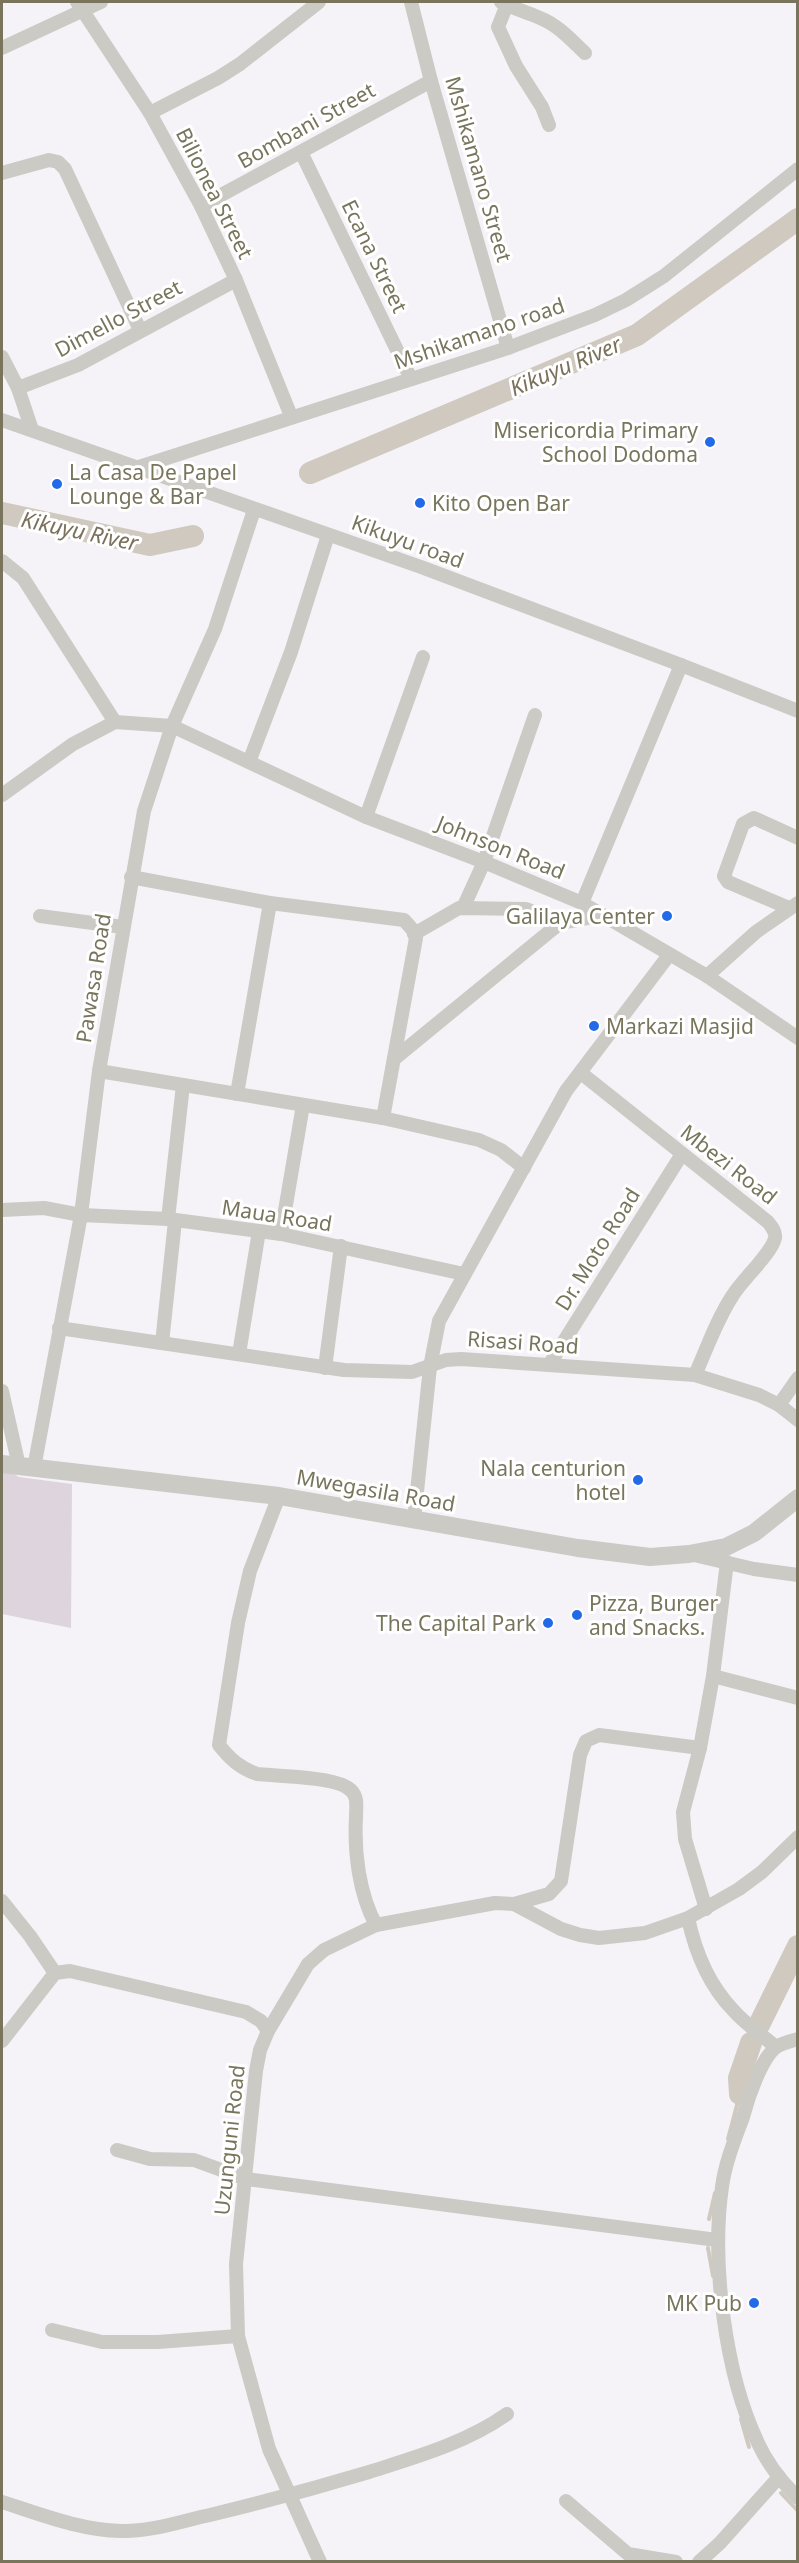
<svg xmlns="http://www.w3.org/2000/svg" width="799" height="2563" font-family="'Noto Sans',sans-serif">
  <rect width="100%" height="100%" fill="#f5f3f7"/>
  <polygon fill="#ded4de" points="2,1470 9,1471 19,1477 72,1484 71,1628 2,1614"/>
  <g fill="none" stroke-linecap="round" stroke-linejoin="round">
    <g stroke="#cfc9c0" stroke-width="4">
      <polyline points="728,2139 740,2094"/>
      <polyline points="709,2219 715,2193"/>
      <polyline points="708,2248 713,2276"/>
      <polyline points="741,2419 749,2447"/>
      <polyline points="781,2493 798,2511"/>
    </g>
    <g stroke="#cfc9c0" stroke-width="22">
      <polyline points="310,473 637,335 798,219"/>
      <polyline points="2,513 150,545 193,536"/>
      <polyline points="759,2025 798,1946"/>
      <polyline points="740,2094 739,2078 751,2043"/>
    </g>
    <g stroke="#cbcac4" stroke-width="14">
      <polyline points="77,2 150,113 201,206 236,280 291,416"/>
      <polyline points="411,2 431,81 508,348"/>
      <path d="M501,2C514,9 527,12 540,18C558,25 571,40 585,53"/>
      <polyline points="508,2 498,27 516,66 542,107 549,125"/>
      <polyline points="2,48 101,2"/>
      <polyline points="150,113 218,78 240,64 319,2"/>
      <polyline points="301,152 411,379"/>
      <polyline points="2,173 49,160 58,162 65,169 140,330"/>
      <polyline points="201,206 431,81"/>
      <polyline points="2,357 18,388 32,430"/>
      <polyline points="18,388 78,365 236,280"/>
      <polyline points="2,420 421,567 681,665 798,711"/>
      <polyline points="139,467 508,348 595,315 626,300 664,276 798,169"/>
      <polyline points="2,561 23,578 115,722"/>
      <polyline points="249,762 291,652 328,535"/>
      <polyline points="2,795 73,744 115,722 172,726 366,817 484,862 582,903 707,976 798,1038"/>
      <polyline points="366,817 423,657"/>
      <polyline points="131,877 270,903 404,920 412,929 416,938 383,1118"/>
      <polyline points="582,903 681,665"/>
      <polyline points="463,908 484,862 535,715"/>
      <polyline points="789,908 728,882 724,876 743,824 754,818 798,838"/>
      <polyline points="40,916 123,927"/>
      <polyline points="414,934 459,908 526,909 560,923 603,915"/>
      <polyline points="707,976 756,932 798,903"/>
      <polyline points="394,1059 560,923"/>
      <polyline points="99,1071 383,1118 479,1140 501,1150 524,1168"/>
      <path d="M581,1073L768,1222C772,1227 776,1232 775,1238C772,1253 742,1280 733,1295C717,1319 707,1348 695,1375"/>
      <polyline points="237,1094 270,903"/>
      <polyline points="2,1210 44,1208 81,1215 168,1219 281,1234 464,1274"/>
      <polyline points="168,1219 183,1085"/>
      <polyline points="281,1234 303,1105"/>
      <polyline points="59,1328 344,1370 412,1372 446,1360 461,1359 695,1375 759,1395 779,1405 798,1420"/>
      <polyline points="162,1343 175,1221"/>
      <polyline points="239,1354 259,1231"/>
      <polyline points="549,1365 682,1154"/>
      <polyline points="325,1368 341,1246"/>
      <polyline points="2,1391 19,1466"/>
      <polyline points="779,1405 798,1378"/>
      <polyline points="34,1468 81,1215 99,1071 144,811 172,726 215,629 254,510"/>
      <path d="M279,1496L250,1571L238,1623L219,1745C230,1759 240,1768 257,1774C278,1776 333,1777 348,1788C359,1795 356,1806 356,1817C354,1852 359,1894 376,1925"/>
      <polyline points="414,1520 430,1367 439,1321 566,1091 669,955"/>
      <polyline points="694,1555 754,1569 798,1575"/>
      <polyline points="713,1676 798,1698"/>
      <polyline points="2,1901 30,1936 55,1973"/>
      <polyline points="514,1904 549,1894 561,1881 580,1755 586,1741 599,1735 700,1748"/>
      <polyline points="706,1909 685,1839 683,1812 700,1748 713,1676 727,1562"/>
      <path d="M688,1918C695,1951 709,1985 733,2010C745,2024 762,2035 776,2047"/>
      <path d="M798,2039C791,2041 782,2043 776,2047C761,2059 748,2098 743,2117C735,2139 725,2163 722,2187C711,2262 725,2374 758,2443C767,2463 782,2482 798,2498"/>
      <polyline points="2,2041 55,1973 70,1971 246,2012 261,2021 268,2031"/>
      <polyline points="117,2150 150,2159 194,2160 246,2179 717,2240"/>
      <polyline points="52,2330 102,2342 158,2342 238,2336"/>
      <polyline points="566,2501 628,2554 676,2562"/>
      <path d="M2,2502C40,2514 79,2530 121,2531C151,2532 181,2521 210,2515C264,2502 316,2488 369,2472C416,2457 466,2443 507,2414"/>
      <polyline points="320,2562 269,2449 238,2336 236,2264 256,2071 260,2050 268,2031 308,1964 324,1950 376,1925 495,1903 514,1904 561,1929 580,1935 599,1938 645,1933 688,1918 739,1889 762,1872 798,1837"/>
      <polyline points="699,2562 720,2543 779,2477"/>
    </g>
    <polyline stroke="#cbcac4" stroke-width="18" points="2,1464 279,1496 578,1548 650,1557 689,1554 726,1547 754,1533 798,1498"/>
  </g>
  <g fill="#226ae8" stroke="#fff" stroke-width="2">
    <circle cx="710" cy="442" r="6"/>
    <circle cx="57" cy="484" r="6"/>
    <circle cx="420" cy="503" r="6"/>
    <circle cx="667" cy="916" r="6"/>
    <circle cx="594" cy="1026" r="6"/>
    <circle cx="638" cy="1480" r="6"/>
    <circle cx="577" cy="1615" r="6"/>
    <circle cx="548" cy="1623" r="6"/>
    <circle cx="754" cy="2303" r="6"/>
  </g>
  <g text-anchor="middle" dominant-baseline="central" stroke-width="6" stroke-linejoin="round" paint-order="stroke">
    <g font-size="21" fill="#79755d" stroke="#fff">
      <text transform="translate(306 125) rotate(-29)">Bombani Street</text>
      <text transform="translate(479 169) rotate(74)">Mshikamano Street</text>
      <text transform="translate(215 193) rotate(63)">Bilionea Street</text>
      <text transform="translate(375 256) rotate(64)">Ecana Street</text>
      <text transform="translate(118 318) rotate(-28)">Dimello Street</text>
      <text transform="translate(479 333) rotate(-19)">Mshikamano road</text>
      <text transform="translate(408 541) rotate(20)">Kikuyu road</text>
      <text transform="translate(501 847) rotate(22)">Johnson Road</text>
      <text transform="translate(93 978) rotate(-81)">Pawasa Road</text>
      <text transform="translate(729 1164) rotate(38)">Mbezi Road</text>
      <text transform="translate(277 1215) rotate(9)">Maua Road</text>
      <text transform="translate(597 1249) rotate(-58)">Dr. Moto Road</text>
      <text transform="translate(523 1342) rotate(4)">Risasi Road</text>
      <text transform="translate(376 1490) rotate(10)">Mwegasila Road</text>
      <text transform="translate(229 2140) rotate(-84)">Uzunguni Road</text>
    </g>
    <g font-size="21" fill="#79755d" stroke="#fff" text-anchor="end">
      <text x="698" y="430">Misericordia Primary<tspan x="698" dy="24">School Dodoma</tspan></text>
      <text x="69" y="472" text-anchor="start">La Casa De Papel<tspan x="69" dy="24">Lounge &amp; Bar</tspan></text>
      <text x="432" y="503" text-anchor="start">Kito Open Bar</text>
      <text x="655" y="916">Galilaya Center</text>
      <text x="606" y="1026" text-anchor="start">Markazi Masjid</text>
      <text x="626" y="1468">Nala centurion<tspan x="626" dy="24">hotel</tspan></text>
      <text x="589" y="1603" text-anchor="start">Pizza, Burger<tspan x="589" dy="24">and Snacks.</tspan></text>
      <text x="536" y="1623">The Capital Park</text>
      <text x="742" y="2303">MK Pub</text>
    </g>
    <g font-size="22" font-style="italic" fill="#7b705b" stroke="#fff">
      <text transform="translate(565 365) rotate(-23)">Kikuyu River</text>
      <text transform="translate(80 530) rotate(12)">Kikuyu River</text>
    </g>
  </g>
  <rect width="799" height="2563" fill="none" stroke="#79755d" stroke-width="6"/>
</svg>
